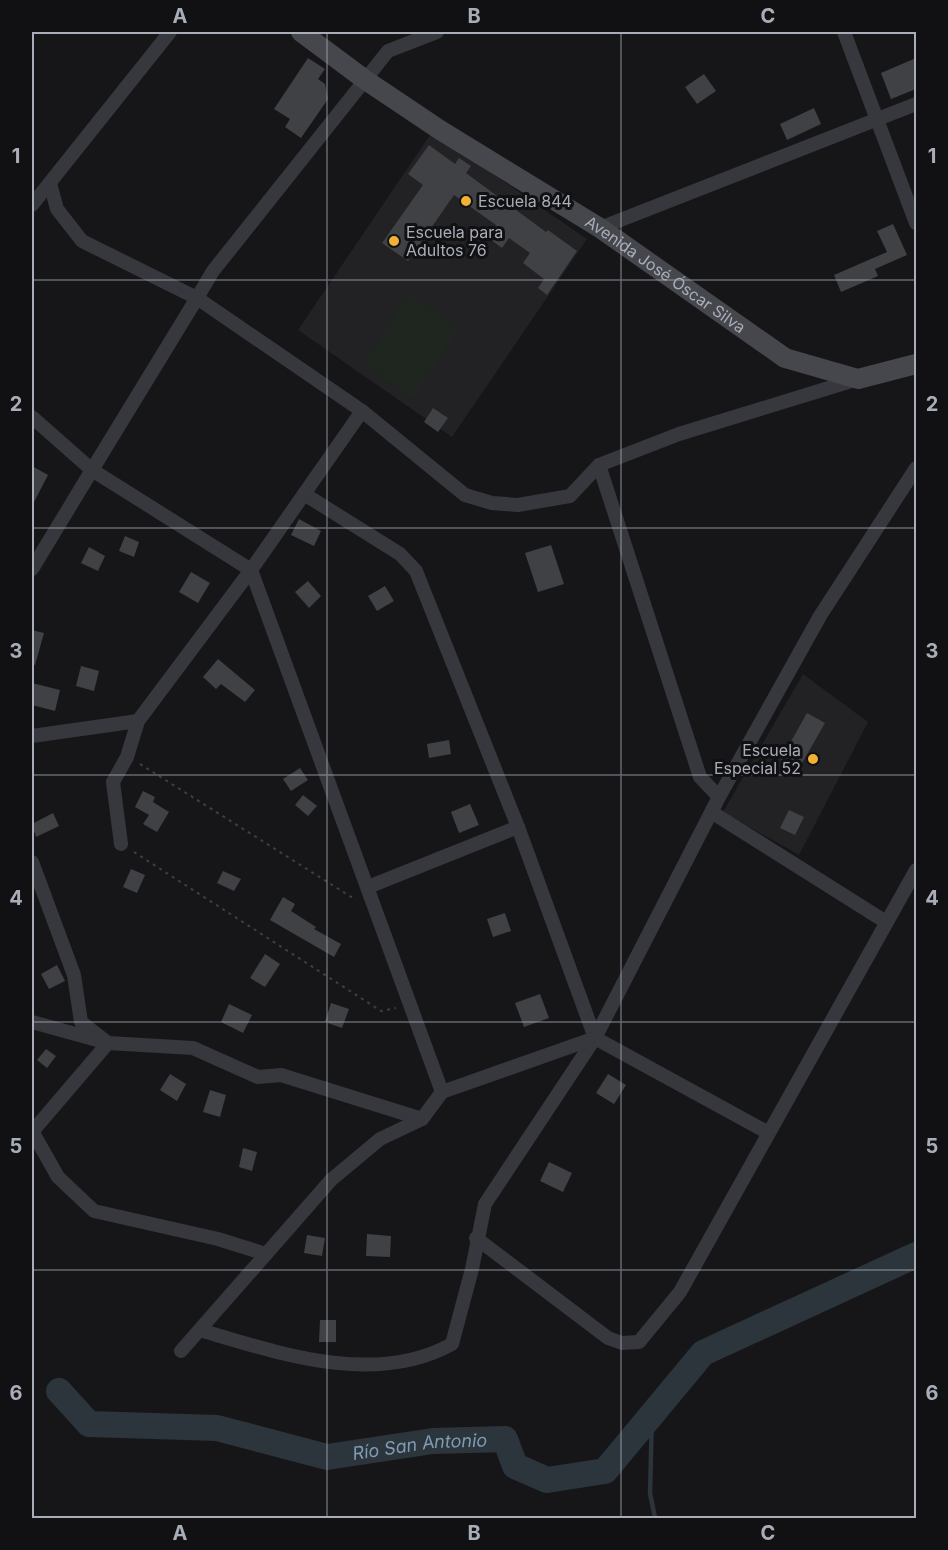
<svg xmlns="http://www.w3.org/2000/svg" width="948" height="1550" font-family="Inter,sans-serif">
  <rect width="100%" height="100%" fill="#161618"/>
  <g fill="#222225">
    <polygon points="432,132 587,239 452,437 298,330"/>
    <polygon points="803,674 868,722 799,855 723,812"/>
  </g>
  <polygon fill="#1e261f" points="409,294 460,328 413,398 363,364"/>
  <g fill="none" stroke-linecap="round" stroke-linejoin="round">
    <polyline stroke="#2c353c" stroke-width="4.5" points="652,1414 650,1493 655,1518"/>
    <path stroke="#2c353c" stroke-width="26" id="s1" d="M59,1391L89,1424L217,1428L327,1457L433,1441L505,1439L515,1466L547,1480L605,1471L703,1353L916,1255"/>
  </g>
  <g fill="#404145">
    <polygon points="308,58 325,69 318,79 325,84 328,99 301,138 285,127 290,119 274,109"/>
    <polygon points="916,58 916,89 891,99 881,73"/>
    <polygon points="704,74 716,91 697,104 685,87"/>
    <polygon points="814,108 821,124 787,140 780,124"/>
    <polygon points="429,145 455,164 459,158 471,166 466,173 546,232 548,230 577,251 547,295 538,288 544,279 523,263 530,253 509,238 502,248 487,237 496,225 454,195 408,261 382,243 423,185 408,174"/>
    <polygon points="893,224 907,255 875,269 878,276 841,292 834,275 887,252 877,231"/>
    <polygon points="433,408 448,418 438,432 424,422"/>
    <polygon points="32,466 48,475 32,506"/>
    <polygon points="299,519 321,531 314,546 291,535"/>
    <polygon points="125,536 139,542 134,557 119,551"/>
    <polygon points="551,545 564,584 538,592 525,553"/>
    <polygon points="89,547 105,556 98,571 81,563"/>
    <polygon points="191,572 210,583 198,603 179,592"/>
    <polygon points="308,581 321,596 309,608 295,592"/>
    <polygon points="385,586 394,601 377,611 368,596"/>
    <polygon points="32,630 44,633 35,665 32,664"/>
    <polygon points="218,659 255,690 245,702 221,684 216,689 203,677"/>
    <polygon points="81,666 99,671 94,691 76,686"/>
    <polygon points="32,683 60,690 55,711 32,705"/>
    <polygon points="807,713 825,723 797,772 780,761"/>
    <polygon points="449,740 451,754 429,758 427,744"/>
    <polygon points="300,768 308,780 291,791 283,779"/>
    <polygon points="143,791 155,797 153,802 169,812 157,832 143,824 149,815 135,807"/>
    <polygon points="303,795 317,806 308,816 295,805"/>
    <polygon points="470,804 479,825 459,833 451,812"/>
    <polygon points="789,810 804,817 795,835 780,828"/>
    <polygon points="53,813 59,826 36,837 32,824"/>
    <polygon points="131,869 145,875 137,893 123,887"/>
    <polygon points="223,871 241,879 234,891 217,883"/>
    <polygon points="283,897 295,904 291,911 316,927 314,929 341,944 334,957 270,920"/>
    <polygon points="505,913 511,931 493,937 487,919"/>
    <polygon points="265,954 280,964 265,987 250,978"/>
    <polygon points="57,965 65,981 49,989 41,974"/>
    <polygon points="540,994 549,1018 524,1027 515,1003"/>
    <polygon points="331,1003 349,1009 342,1028 325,1022"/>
    <polygon points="229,1004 252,1015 243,1033 221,1022"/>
    <polygon points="46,1049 56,1056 47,1068 37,1060"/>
    <polygon points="170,1074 186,1084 177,1101 160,1090"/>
    <polygon points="608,1074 626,1085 614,1104 596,1093"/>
    <polygon points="210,1090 226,1095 220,1117 203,1112"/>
    <polygon points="243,1148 257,1152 252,1171 239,1167"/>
    <polygon points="549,1162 572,1173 563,1192 540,1181"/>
    <polygon points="367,1234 391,1236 390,1257 366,1256"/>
    <polygon points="307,1235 325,1238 322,1256 304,1253"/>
    <polygon points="320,1320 336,1320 336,1342 319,1342"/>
  </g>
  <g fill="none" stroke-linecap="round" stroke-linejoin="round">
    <g stroke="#3d3f44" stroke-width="2" stroke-dasharray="3 4.5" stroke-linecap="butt">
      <polyline points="140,764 356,900"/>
      <polyline points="134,852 381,1011 396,1008"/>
    </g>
    <g stroke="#37383d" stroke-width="14">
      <polyline points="437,32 388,51 213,271 197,298 362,411 465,495 492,503 518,505 570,496 599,465 679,434 858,379"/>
      <polyline points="844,32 916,223"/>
      <polyline points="50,183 57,209 82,241 197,298 92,470 251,570 442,1092"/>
      <polyline points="32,205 170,32"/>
      <polyline points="600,228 916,104"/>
      <polyline points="32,417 92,470 32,569"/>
      <polyline points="599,465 700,777 719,797"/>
      <polyline points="304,494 400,554 416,571 518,827 595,1038"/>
      <polyline points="32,736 138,721"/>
      <polyline points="713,813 886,922"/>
      <polyline points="121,844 113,782 127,757 138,721 251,570 362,411"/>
      <polyline points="32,862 74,975 81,1022 108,1043 193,1048 258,1077 281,1075 422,1119"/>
      <polyline points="368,887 518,827"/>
      <polyline points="32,1022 108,1043 32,1132"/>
      <polyline points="32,1131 58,1177 94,1211 218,1239 266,1254"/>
      <polyline points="476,1238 608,1338 622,1343 639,1342 680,1292 916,870"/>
      <path d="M200,1330C278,1353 375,1387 452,1344L472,1269L485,1204L595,1038L719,797L820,616L916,468"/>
      <polyline points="181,1351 331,1180 380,1139 422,1119 442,1092 595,1038 767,1132"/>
    </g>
    <path stroke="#45474d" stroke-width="20" id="s2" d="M301,32L364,79L440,130L600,228L785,358L858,379L916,364"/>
  </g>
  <path fill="none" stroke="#a8adb8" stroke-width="1.5" stroke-opacity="0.55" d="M327,32V1518M621,32V1518M32,280H916M32,528H916M32,775H916M32,1022H916M32,1270H916"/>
  <g fill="#f2b134" stroke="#111113" stroke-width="2">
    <circle cx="466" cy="201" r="6"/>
    <circle cx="394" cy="241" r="6"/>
    <circle cx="813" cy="759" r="6"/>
  </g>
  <g text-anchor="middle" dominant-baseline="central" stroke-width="6" stroke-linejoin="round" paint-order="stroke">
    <g font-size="16" fill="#a8adb8" stroke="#111113" text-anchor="start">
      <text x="478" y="201">Escuela 844</text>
      <text x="406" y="232">Escuela para<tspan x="406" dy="18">Adultos 76</tspan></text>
      <text x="801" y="750" text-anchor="end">Escuela<tspan x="801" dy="18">Especial 52</tspan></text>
    </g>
    <g font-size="16" fill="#a8adb8" stroke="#111113">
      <text stroke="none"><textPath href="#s2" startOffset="438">Avenida José Óscar Silva</textPath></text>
    </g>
    <g font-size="18" font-style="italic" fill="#7f9bb3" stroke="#111113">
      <text stroke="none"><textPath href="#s1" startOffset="380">Río San Antonio</textPath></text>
    </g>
  </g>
  <rect width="948" height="1550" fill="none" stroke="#111113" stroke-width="66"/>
  <rect x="33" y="33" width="882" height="1484" fill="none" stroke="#a8adb8" stroke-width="2"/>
  <g font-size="20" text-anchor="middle" font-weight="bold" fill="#a8adb8">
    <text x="180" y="23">A</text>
    <text x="474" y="23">B</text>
    <text x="768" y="23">C</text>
    <text x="16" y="163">1</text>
    <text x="932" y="163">1</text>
    <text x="16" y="411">2</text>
    <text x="932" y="411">2</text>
    <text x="16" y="658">3</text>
    <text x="932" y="658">3</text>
    <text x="16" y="905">4</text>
    <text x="932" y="905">4</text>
    <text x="16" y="1153">5</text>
    <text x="932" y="1153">5</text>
    <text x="16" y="1400">6</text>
    <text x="932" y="1400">6</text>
    <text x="180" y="1540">A</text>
    <text x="474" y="1540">B</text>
    <text x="768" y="1540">C</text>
  </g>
</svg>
